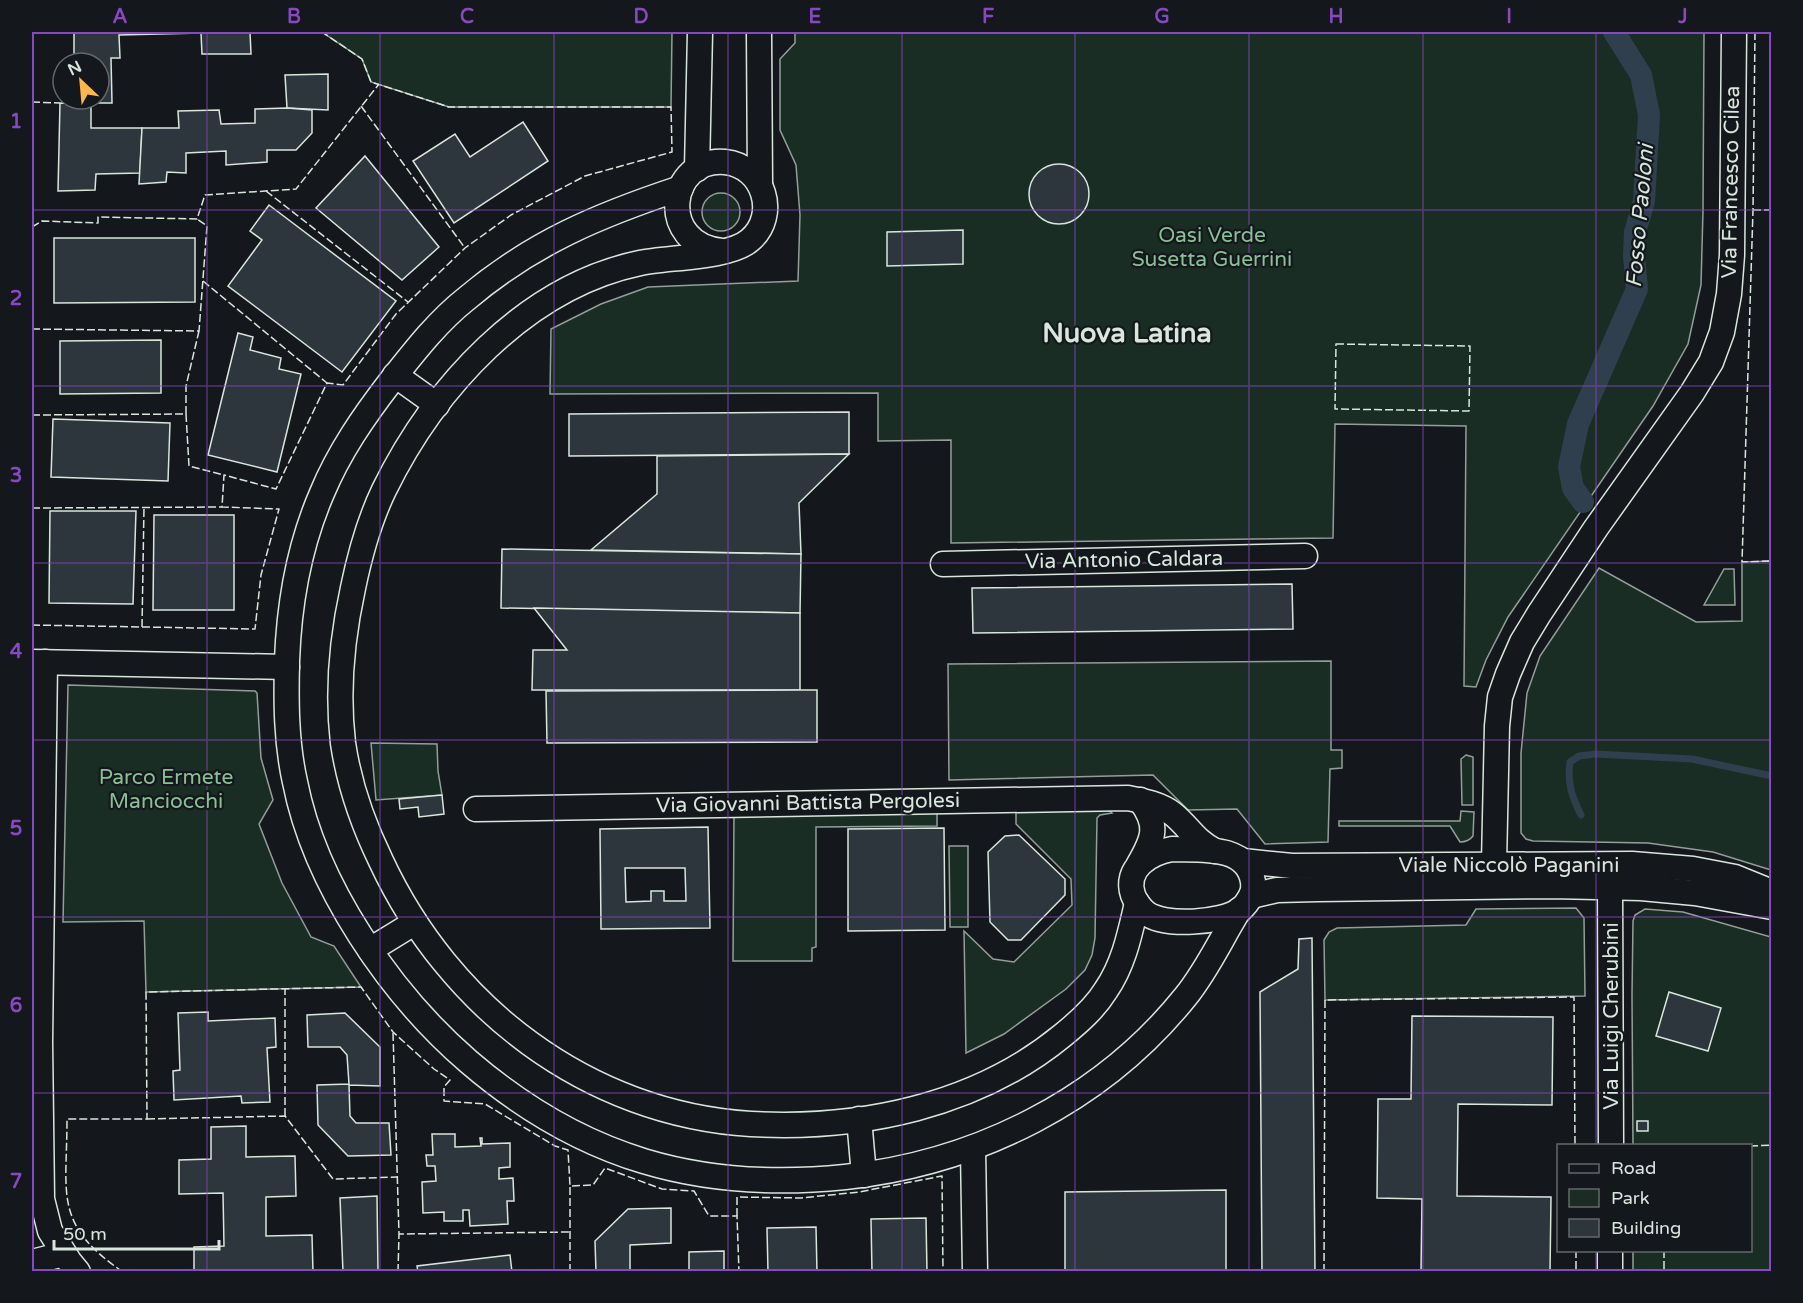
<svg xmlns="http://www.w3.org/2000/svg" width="1803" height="1303" font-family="'Varela Round',sans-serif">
  <rect width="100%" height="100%" fill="#14181c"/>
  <g fill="#1a2d24" stroke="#939e99" stroke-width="1.5">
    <polygon points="322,32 672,32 671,107 449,107 371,82 362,59"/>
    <polygon points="795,32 1704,32 1703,211 1701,285 1688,344 1653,406 1508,617 1486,660 1476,687 1464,686 1466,426 1335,424 1333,538 951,543 951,440 878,441 878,393 550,394 551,329 601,304 648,287 798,281 800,215 796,165 780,130 780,59 795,43"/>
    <circle cx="721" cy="212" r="19"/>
    <polygon points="1771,561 1771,870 1713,852 1648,843 1533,841 1526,839 1521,833 1521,753 1527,693 1540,656 1599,568 1696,622 1742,621 1742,562"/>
    <polygon points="1724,569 1734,569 1735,605 1704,605"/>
    <polygon points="1331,661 1331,750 1342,750 1342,768 1330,769 1328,842 1265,844 1237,809 1188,810 1153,775 949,780 948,664"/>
    <polygon points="68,685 255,691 257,693 261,758 273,800 259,824 282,883 311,937 334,946 361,987 146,992 144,921 63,922"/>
    <polygon points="371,743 437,744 438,771 442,795 376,800"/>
    <polygon points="1466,755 1473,757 1473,805 1462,805 1461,759"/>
    <polygon points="1107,809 1112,813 1100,815 1097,818 1095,938 1092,955 1085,970 1066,989 1004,1034 966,1053 964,931 993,959 1014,962 1072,905 1071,879 1016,824 1016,811"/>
    <path d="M1461,811L1474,812L1473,836C1470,840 1466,842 1460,842L1450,826H1339V821H1460Z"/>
    <polygon points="937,812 937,826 816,827 816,947 812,948 812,961 733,961 734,815"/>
    <polygon points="949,846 968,846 968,927 950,927"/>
    <polygon points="1576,908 1584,918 1585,996 1325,1000 1324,940 1329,932 1337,928 1466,925 1476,909"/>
    <polygon points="1645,909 1683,912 1771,937 1771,1271 1633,1271 1633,1251 1750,1250 1750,1146 1633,1146 1632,995 1633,921 1635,915"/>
  </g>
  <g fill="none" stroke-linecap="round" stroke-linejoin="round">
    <path stroke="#2f3f4d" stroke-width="7" d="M1581,815C1572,797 1567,783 1570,762L1579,756L1596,754L1692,759L1772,776"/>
    <polyline stroke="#2f3f4d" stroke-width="22" points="1583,502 1573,488 1569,467 1578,424 1637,289 1634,256 1635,232 1644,201 1649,115 1641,75 1614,32"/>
  </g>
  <g fill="#2c363c" stroke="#d8e6dc" stroke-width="1.5" fill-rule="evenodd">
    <polygon points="74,32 250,32 251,54 202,54 201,33 119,35 120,58 111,58 112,103 73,103 73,99 99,99 99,63 74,63"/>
    <polygon points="328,74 328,110 287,108 285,75"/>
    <polygon points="60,103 91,104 91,128 142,128 140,173 96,174 95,190 58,191"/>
    <polygon points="287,108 312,110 312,133 296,150 267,150 267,162 226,165 226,151 186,153 186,173 167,172 166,182 139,184 142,128 179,128 178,111 219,110 221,124 255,123 255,109"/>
    <polygon points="523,122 548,161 454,223 413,161 455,134 470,157"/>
    <polygon points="365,156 439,247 402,280 316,208"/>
    <circle cx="1059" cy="194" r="30"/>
    <polygon points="269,205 396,301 342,372 228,286 262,240 250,231"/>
    <polygon points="963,230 963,264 887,266 887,232"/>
    <polygon points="54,238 195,238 195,302 54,303"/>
    <polygon points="238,333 253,337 250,350 281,358 279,369 301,374 277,472 208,455"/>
    <polygon points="161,340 161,393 60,394 60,341"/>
    <polygon points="849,412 849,454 569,456 569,414"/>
    <polygon points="53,419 170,423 168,481 51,477"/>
    <polygon points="849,454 799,503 801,554 591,550 657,494 657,456"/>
    <polygon points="50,511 136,511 133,604 49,603"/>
    <polygon points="154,515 234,515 234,610 153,610"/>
    <polygon points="502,549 801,554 800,613 501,608"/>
    <polygon points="1292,584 1293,629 973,633 972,588"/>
    <polygon points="534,608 800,613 800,690 532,690 533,650 567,650"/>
    <polygon points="800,690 817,690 817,742 547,743 546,691"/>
    <polygon points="442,795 444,814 419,817 418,807 400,809 399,799"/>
    <path d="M708,827L710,928L601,929L600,829ZM625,868H685L686,901H664V891H651V901L626,902Z"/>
    <polygon points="944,828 945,930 848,931 848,829"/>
    <polygon points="1019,835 1065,879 1065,895 1021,940 1008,940 990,922 988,852 1005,836"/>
    <polygon points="1312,938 1315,1272 1262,1272 1260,992 1298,969 1299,939"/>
    <polygon points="1669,992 1721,1008 1708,1051 1656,1036"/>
    <polygon points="208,1012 208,1021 275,1018 276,1047 267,1048 270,1102 242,1103 241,1096 174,1100 173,1071 180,1070 178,1013"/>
    <polygon points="345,1013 380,1047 380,1086 349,1085 350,1116 356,1123 389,1123 391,1155 348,1156 318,1125 317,1085 349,1084 347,1055 340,1047 308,1047 307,1015"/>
    <polygon points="1412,1016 1553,1017 1552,1105 1458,1104 1457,1196 1551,1197 1550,1272 1421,1272 1422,1199 1377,1198 1378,1099 1411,1099"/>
    <rect x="1637" y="1121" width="11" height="10"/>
    <polygon points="246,1126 246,1157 295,1156 296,1196 266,1197 266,1236 312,1235 313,1272 194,1272 194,1247 224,1246 223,1193 179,1194 179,1160 211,1159 211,1127"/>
    <polygon points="432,1134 455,1134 455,1147 481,1146 480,1138 482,1138 482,1144 510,1143 510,1167 499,1168 499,1179 513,1178 514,1201 507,1201 508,1224 470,1226 469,1210 463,1210 463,1221 444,1221 444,1212 423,1213 422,1182 436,1181 435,1166 427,1166 426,1155 433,1155"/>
    <polygon points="1226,1190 1226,1272 1065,1272 1065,1192"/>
    <polygon points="377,1196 378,1272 343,1272 340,1198"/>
    <polygon points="671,1208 671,1243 630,1245 630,1272 596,1272 595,1241 628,1209"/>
    <polygon points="926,1218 927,1272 872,1272 871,1219"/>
    <polygon points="816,1227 817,1272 768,1272 767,1228"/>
    <polygon points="724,1251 724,1272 689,1272 689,1252"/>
    <polygon points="510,1255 512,1272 418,1272 417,1266"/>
  </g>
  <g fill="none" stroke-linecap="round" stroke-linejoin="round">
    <g stroke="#d8e6dc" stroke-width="27">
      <g id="minor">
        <polyline points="759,32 760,185"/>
        <polyline points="697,169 700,32"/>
        <path d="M681,188C599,215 532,243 466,299C437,322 414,352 391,381C364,416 339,452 322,493C299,546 289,604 287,661C286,701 286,742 295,782C315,885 391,995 469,1062C581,1158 698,1192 845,1177C977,1163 1103,1100 1186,996C1207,970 1221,939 1239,910"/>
        <path d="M722,251C657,245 667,157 725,162C764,166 779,215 750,240C730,258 668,257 640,263C525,287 434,388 384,490C369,521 360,554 353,588C342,638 337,692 343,743C349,784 363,824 381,861C449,1007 587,1114 751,1124C861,1130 977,1106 1063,1035C1079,1022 1095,1008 1106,990C1124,964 1130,933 1137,903"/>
        <polyline points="395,375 437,405"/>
        <polyline points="943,564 1305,556"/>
        <polyline points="32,662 287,667"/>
        <polyline points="45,662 40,1042 42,1199 50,1231 69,1261 78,1272"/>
        <path d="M476,809L1128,798C1143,801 1160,804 1173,814C1189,827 1195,841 1215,851"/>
        <path d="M1172,849C1199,850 1248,844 1253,882C1255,892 1248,903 1240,910C1222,923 1164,927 1146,913C1141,909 1135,901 1133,895C1124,868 1150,853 1172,849Z"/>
        <polyline points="1243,861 1292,866 1632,864 1693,869 1735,877 1772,892"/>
        <path d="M1139,864C1154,838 1159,825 1140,800"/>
        <polyline points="1494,864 1497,726 1500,697 1508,674 1522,642 1539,614 1596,528 1692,393 1711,362 1722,332 1729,294 1732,255 1734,32"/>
        <polyline points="1610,887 1611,1146"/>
        <polyline points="1251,896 1277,890 1318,889 1552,886 1641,888 1695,893 1772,907"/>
        <polyline points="370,950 414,923"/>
        <polyline points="859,1119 864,1175"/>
        <polyline points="973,1148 975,1272"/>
        <polyline points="32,1262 64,1254"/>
        <polyline points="1610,1272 1610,1250"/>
      </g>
    </g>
    <use href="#minor" stroke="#14181c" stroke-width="24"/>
    <g stroke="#d8e6dc" stroke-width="1.5" stroke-dasharray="8 3" stroke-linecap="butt">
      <polyline points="1755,32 1753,210 1742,562 1772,561"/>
      <polyline points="32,102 60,103"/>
      <polyline points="361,106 465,248"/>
      <polyline points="266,191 408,302"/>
      <polyline points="1753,210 1772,210"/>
      <polyline points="32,227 42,221 98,223 98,217 197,219 205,195 296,189 379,84"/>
      <polyline points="203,281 327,383"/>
      <polyline points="32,329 199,331 207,226 197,219"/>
      <polygon points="1336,344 1470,346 1469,411 1335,409"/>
      <polyline points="186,414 189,466 224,475"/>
      <polyline points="32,415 186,414 186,386 199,331"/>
      <polyline points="32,508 222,507"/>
      <polyline points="32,625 255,629 261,575 279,509 222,507 224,475 276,489 327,383 343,385 396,314 465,248 511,215 585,176 672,152 671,107 449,107 371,82 362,59 322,32"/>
      <polyline points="142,627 144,507"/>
      <polyline points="393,1033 399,1234 570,1232"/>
      <polyline points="285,1116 285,989"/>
      <polyline points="147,1119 285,1116 333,1179 397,1177"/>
      <polyline points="1750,1146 1772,1145"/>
      <polyline points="737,1216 737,1197 801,1198 859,1192 942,1176 943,1272"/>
      <polyline points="1576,1250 1576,1272"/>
      <polyline points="1664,1250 1664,1272"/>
      <path d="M123,1272C53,1224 67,1195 67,1119H147L146,992L361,987L393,1032L434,1069L450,1080L444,1087V1101L485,1104L555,1146L568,1150L570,1186"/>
      <polyline points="398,1272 399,1234"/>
      <polyline points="570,1272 570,1186 593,1185 605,1168 662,1189 694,1191 709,1216 737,1216 739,1272"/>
      <polyline points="1324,1272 1325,1000 1574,997 1575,1146"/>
    </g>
  </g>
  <path fill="none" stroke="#8948c3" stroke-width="1.5" stroke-opacity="0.55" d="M207,32V1272M380,32V1272M554,32V1272M728,32V1272M902,32V1272M1075,32V1272M1249,32V1272M1423,32V1272M1596,32V1146M32,210H1772M32,386H1772M32,563H1772M32,740H1772M32,917H1772M32,1093H1772M1596,1250V1272"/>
  <g text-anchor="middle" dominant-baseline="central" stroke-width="4.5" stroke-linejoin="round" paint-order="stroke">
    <g font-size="21" fill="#d8e6dc" stroke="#14181c">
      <text transform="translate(1731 182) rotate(-89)">Via Francesco Cilea</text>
      <text transform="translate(1124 560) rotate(-1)">Via Antonio Caldara</text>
      <text transform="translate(808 803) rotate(-1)">Via Giovanni Battista Pergolesi</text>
      <text x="1509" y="865">Viale Niccolò Paganini</text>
      <text transform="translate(1611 1016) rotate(-90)">Via Luigi Cherubini</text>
    </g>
    <g font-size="21" fill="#8ac095" stroke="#14181c">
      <text x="1212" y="235">Oasi Verde<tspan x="1212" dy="24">Susetta Guerrini</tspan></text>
      <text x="166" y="777">Parco Ermete<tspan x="166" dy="24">Manciocchi</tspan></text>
    </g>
    <g font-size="22" font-style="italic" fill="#d8e6dc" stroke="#14181c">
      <text transform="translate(1640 216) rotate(-85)">Fosso Paoloni</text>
    </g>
    <g font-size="27" font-weight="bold" fill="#d8e6dc" stroke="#14181c">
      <text x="1127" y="333">Nuova Latina</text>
    </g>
  </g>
  <rect width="1803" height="1303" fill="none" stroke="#14181c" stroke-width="66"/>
  <rect x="1557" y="1144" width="195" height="108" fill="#14181c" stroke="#626a69" stroke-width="1.5"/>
  <rect x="1569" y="1164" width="30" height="9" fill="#14181c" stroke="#626a69" stroke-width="1.5"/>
  <text x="1611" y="1174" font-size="18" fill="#d8e6dc">Road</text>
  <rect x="1569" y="1189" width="30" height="18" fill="#1a2d24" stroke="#626a69" stroke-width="1.5"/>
  <text x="1611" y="1204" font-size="18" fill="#d8e6dc">Park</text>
  <rect x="1569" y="1219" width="30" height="18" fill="#2c363c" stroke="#626a69" stroke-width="1.5"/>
  <text x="1611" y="1234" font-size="18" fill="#d8e6dc">Building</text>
  <g transform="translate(81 81) rotate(334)"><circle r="28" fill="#14181c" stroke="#626a69" stroke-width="1.5"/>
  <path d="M0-4.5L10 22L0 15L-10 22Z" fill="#ffb74d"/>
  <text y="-9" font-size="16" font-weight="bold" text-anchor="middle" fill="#d8e6dc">N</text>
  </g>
  <path d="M54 1240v9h165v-9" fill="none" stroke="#d8e6dc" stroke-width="3"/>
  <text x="63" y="1240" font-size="18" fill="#d8e6dc" stroke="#14181c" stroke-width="4.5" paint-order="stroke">50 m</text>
  <rect x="33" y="33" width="1737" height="1237" fill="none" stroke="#8948c3" stroke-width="2"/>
  <g font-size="20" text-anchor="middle" font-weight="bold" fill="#8948c3">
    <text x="120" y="23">A</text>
    <text x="294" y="23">B</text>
    <text x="467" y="23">C</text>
    <text x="641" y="23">D</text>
    <text x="815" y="23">E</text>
    <text x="988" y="23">F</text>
    <text x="1162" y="23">G</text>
    <text x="1336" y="23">H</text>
    <text x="1509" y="23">I</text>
    <text x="1683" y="23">J</text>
    <text x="16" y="128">1</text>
    <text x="16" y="305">2</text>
    <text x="16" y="482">3</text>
    <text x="16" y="658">4</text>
    <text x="16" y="835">5</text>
    <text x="16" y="1012">6</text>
    <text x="16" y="1188">7</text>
  </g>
</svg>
